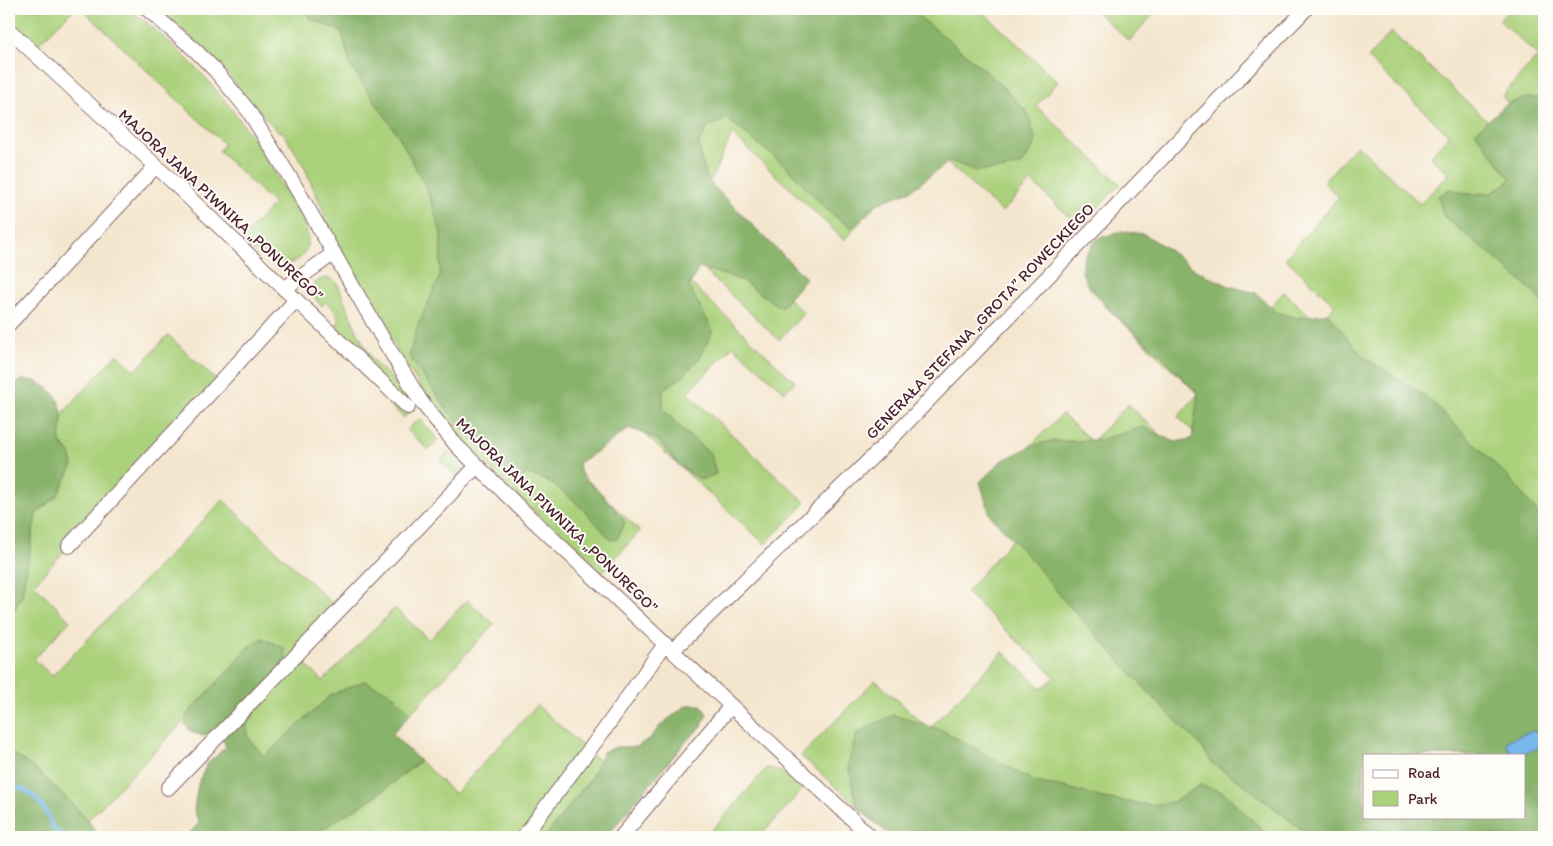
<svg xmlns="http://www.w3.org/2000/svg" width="1553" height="846" font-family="Itim,sans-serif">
  <rect width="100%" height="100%" fill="#fdfcf7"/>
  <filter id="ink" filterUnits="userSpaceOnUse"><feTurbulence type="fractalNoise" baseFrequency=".02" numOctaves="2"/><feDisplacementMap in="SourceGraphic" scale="10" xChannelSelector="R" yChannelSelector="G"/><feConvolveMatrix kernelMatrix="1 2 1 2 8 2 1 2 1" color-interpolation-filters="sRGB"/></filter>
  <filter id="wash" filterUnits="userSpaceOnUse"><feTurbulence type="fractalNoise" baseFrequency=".0096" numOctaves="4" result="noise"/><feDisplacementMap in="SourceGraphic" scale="20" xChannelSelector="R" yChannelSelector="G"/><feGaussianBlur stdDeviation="1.12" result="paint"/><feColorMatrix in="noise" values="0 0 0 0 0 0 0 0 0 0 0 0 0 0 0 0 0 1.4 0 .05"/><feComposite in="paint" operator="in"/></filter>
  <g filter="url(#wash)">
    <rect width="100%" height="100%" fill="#f4e6ce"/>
    <g fill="#abd17b" stroke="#7a7853" fill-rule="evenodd">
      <polygon points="9,9 74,9 35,47 9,22"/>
      <path d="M82,9C90,9 122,7 128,9C134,12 155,29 161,35C216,82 250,130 286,192C293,205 308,225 308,240C308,255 294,267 280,262C274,261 268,256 263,253L259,256L241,239L274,204L219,151L224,144Z"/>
      <path d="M158,9H989L985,14L1058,82L1036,106L1120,184L1080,227L1031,181L1002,212L929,147L844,240L732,134L704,194L752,264L804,313L779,340L651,220L639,234L795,382L785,392L733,346L687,393L806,503L765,544L614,406L565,460L640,531L601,574H598L463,443L431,403L402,358L324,221L323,219L325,215L303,164L282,131L279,132C256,111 239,87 218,63C200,43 179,26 158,9Z"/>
      <polygon points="1093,9 1158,9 1129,41"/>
      <path d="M1510,9H1544V837H893L801,756L875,680L929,729L1003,652L1042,689L1055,677L966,592L1025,525L988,488L1062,414L1092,442L1128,404L1217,489L1234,471L1178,417L1198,394L1102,303L1153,249L1242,336L1284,292L1317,323L1335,305L1285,258L1339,197L1323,182L1357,145L1420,204L1449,174L1430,157L1449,135L1368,58L1391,32L1490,123L1509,104L1502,96L1538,56L1499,20ZM1364,755H1524V817H1364Z"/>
      <path d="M326,278L333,280L338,285L356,329L372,359L395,382L413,407L404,418L388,404L395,401L334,330L339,321L336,312L326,302L322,306C311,296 307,282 326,278Z"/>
      <polygon points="168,335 219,383 34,584 70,621 34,659 52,676 223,500 338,609 294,654 323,681 395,608 429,640 467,600 494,624 411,713 391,693 331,695 264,757 247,736 247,723 259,706 258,700 277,645 266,641 247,648 233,666 187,714 187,718 88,820 35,769 9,751 9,694 13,685 9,666 10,618 22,595 36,514 57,496 70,453 60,442 62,414 117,354 135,371"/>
      <polygon points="420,418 438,440 429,450 407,430"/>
      <polygon points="448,452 467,472 460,479 440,461"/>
      <polygon points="537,705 599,761 591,778 545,837 309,837 376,796 420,761 455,794"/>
      <path d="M767,768C782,769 793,780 803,789L759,837H706Z"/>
    </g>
    <g fill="#88b36b" stroke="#69694b" fill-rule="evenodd">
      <path d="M309,9H909L943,35L998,82L1027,112L1036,141L1023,164L1005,169L975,171L950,161L910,191L874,205L852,228L829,212L787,167L727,119L708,126L699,143L701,158L708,181L806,278L781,308L741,280L699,267L689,287L713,330L699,359L683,376L663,390V409L685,432L711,454L716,474L701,480L679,465L657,439L629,428L595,453L578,463L581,474L603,495L625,522L617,539L611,540C589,515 560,480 526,474L516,482L458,425L409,356L416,330L440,276L441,233L427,189L398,135L350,65L342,32L309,18Z"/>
      <polygon points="1544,97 1544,304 1530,289 1488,252 1444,217 1438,196 1450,189 1467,194 1491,193 1511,180 1475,132 1508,103 1527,98"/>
      <path d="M1121,231L1144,234L1165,247L1197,271L1229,286L1256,293L1276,312L1296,318L1328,313L1362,356L1428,398L1513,482L1544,521V837H1311L1245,785L1213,764L1200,745L1165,710L1063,599L1036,565L990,515L980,482L1001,461L1034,445L1053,441H1078L1103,439L1143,427L1175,442L1192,439L1198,394L1163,357L1113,313L1088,286L1082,272L1084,257L1097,239ZM1364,755H1524V817H1364Z"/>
      <path d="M22,380C34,380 34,380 44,386C67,399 62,420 60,442L70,453L73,465L57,496L36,514L22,595L10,618L9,626V388Z"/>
      <polygon points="262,638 284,648 286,658 258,700 259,706 247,723 247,736 264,757 331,695 364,681 391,693 411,713 392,734 420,761 376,796 309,837 186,837 199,823 194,810 198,784 207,764 226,747 223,739 213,731 203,736 191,732 185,724 187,714 233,666 247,648"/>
      <polygon points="687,705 701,705 707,714 701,727 688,739 606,837 545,837 591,778 603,752 616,747 637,747 651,737 662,724"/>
      <polygon points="893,715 942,730 1035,782 1064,787 1103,798 1151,805 1174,802 1200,785 1223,792 1270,837 892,837 857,807 848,765 857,733"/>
      <polygon points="9,751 35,769 59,791 88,820 99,837 9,837"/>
    </g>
    <path fill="#77b7eb" stroke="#606b8b" d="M1532,731C1540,734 1546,736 1544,746L1518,755L1510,751L1506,744L1508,740Z"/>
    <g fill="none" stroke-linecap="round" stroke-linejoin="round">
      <path stroke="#77b7eb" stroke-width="4" d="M9,786C27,787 40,800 48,816C50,820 51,826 55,830C58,834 64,836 68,837"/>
    </g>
  </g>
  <g filter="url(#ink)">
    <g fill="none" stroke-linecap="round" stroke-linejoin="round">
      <g stroke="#866564" stroke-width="16">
        <g id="minor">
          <polyline points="147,9 194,49 214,69 248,110 291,179 383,339 420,400 456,445 520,508 871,837"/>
          <polyline points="9,30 156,166 408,407"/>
          <polyline points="284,289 334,253"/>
          <polyline points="9,324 156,166"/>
          <polyline points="69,546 296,300"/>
          <polyline points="672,651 894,436 1306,9"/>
          <polyline points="168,788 285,667 477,466"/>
          <polyline points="523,837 602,733 665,644"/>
          <polyline points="621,837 731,706"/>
        </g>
      </g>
      <use href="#minor" stroke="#fff" stroke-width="14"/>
    </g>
  </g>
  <g text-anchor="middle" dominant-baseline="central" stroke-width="4" stroke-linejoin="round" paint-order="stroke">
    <g font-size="16" fill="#4a1f2b" stroke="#fdfcf7">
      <text transform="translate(221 205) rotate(43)">MAJORA JANA PIWNIKA „PONUREGO”</text>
      <text transform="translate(980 321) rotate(-46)">GENERAŁA STEFANA „GROTA” ROWECKIEGO</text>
      <text transform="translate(557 515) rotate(44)">MAJORA JANA PIWNIKA „PONUREGO”</text>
    </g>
  </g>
  <rect width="1553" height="846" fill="none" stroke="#fdfcf7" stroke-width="30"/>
  <rect x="1363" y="754" width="162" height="65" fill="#fdfcf7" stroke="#b5a4a5"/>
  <rect x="1373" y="770" width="25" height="8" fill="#ffffff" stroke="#b5a4a5"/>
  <text x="1408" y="778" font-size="15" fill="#4a1f2b">Road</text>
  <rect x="1373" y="791" width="25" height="15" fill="#abd17b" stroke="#b5a4a5"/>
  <text x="1408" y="804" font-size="15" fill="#4a1f2b">Park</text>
</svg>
